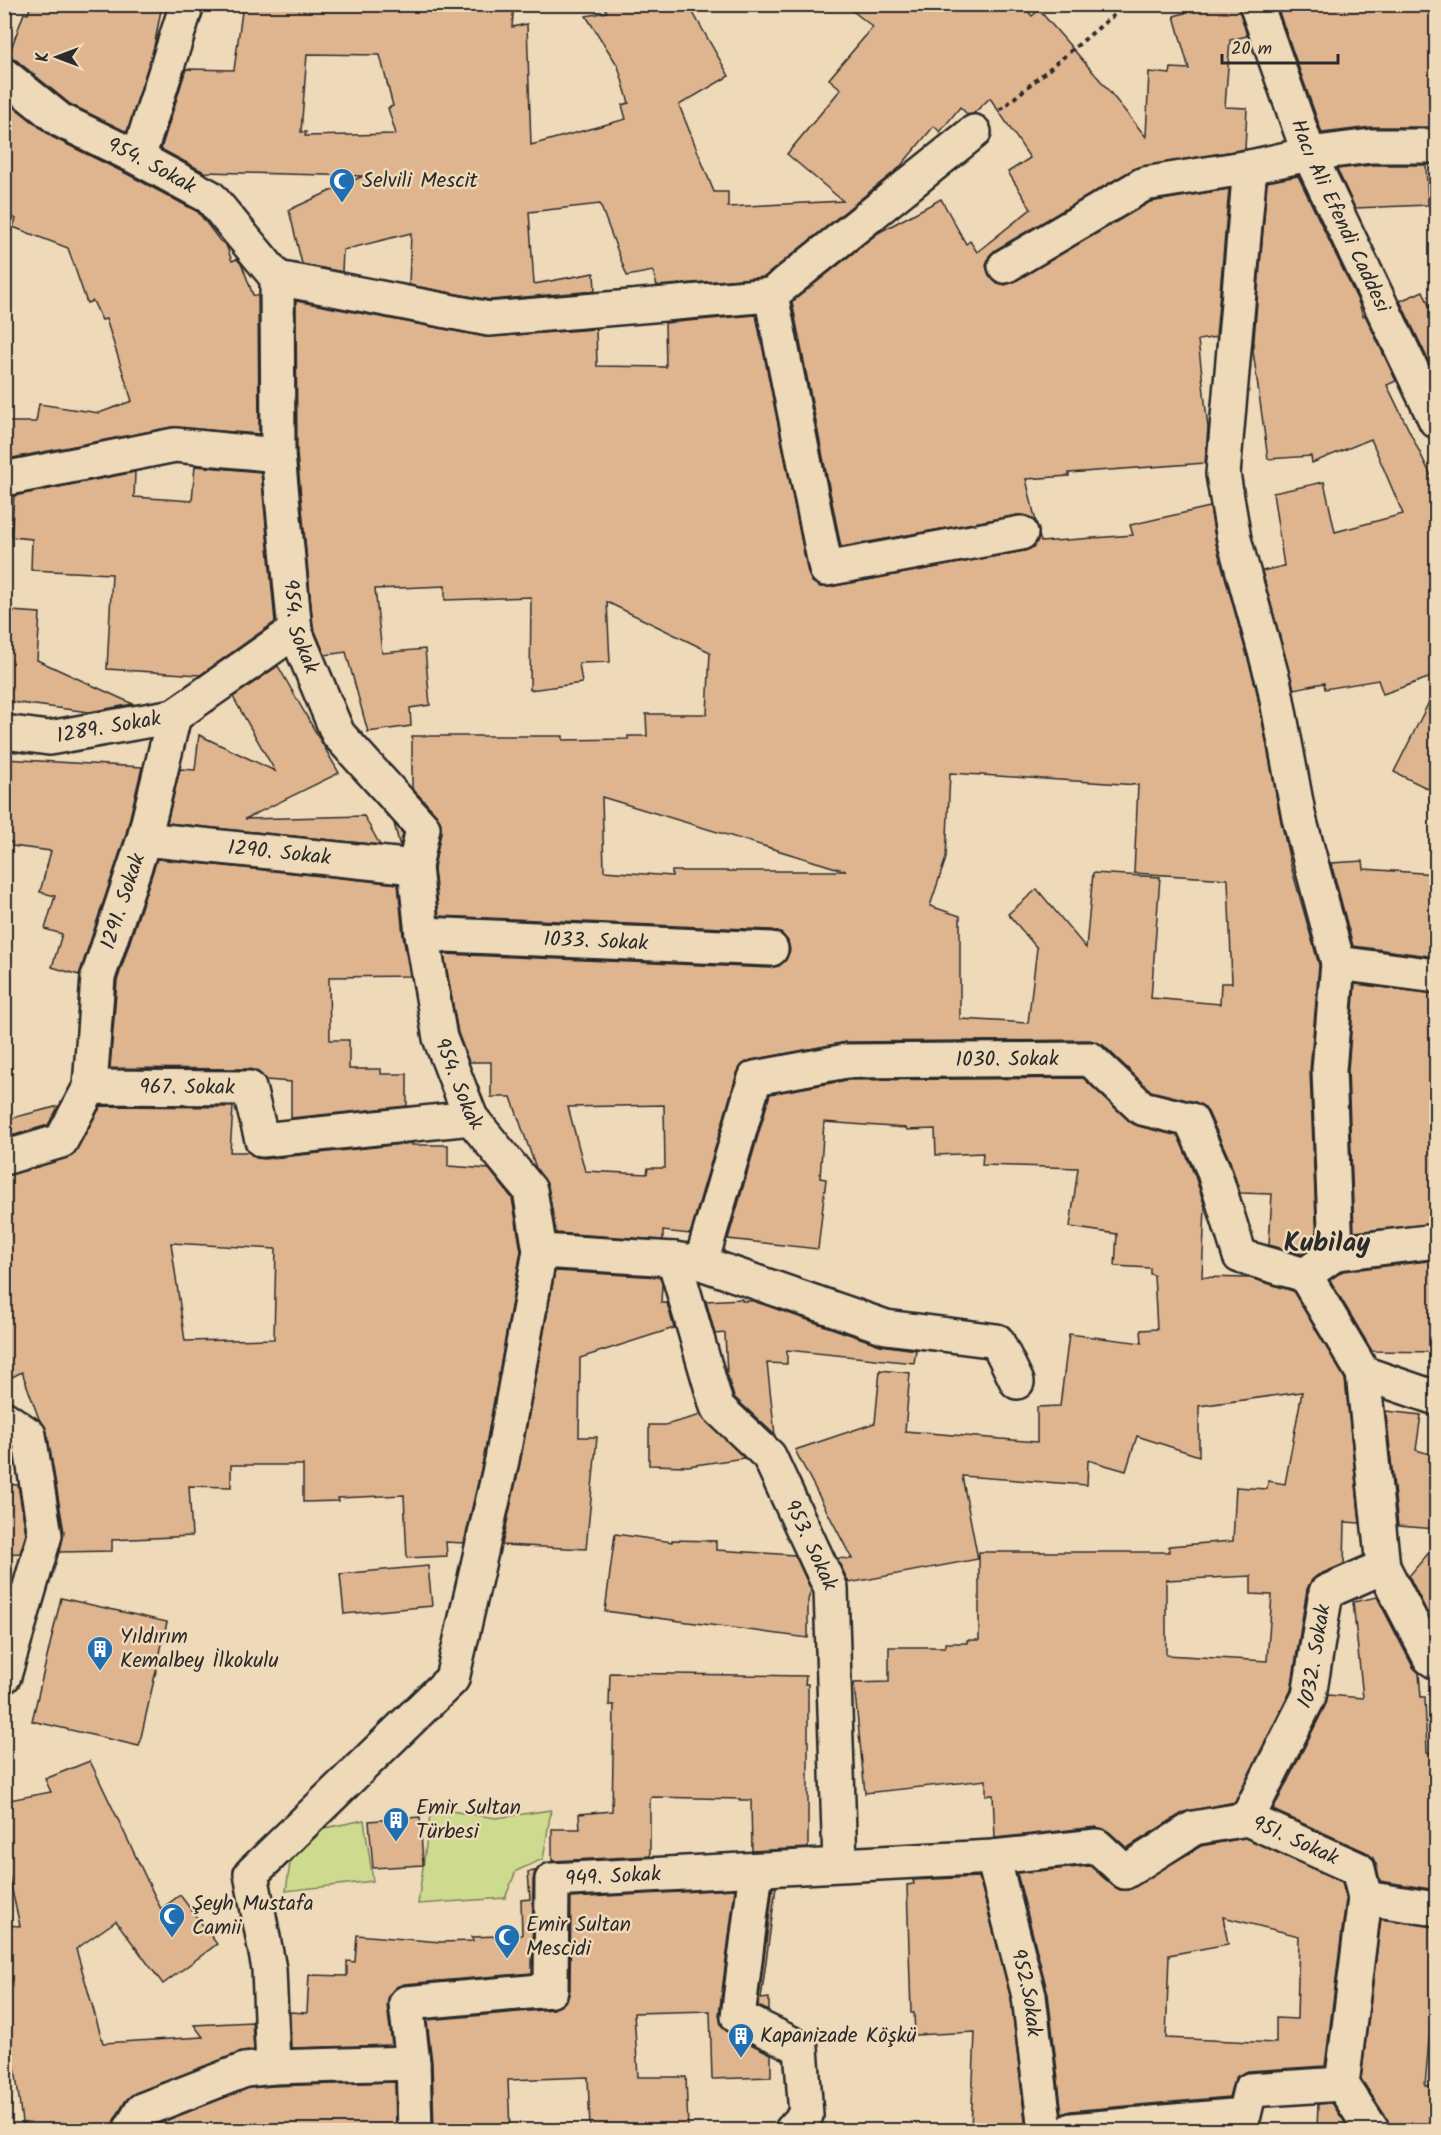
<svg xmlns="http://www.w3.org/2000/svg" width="1441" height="2135" font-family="Kalam,sans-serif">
  <rect width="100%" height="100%" fill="#eed9b8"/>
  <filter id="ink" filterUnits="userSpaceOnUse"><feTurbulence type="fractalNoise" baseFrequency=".0167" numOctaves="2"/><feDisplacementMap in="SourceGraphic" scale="12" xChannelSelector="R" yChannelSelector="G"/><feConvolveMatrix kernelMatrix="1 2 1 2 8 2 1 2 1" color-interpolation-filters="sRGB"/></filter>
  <g filter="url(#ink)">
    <g fill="#ceda8e" stroke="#7c825c" stroke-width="1.5">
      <polygon points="431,1808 496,1818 551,1810 543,1859 516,1871 505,1898 418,1904"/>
      <polygon points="364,1820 373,1881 286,1891 290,1863 311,1831"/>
    </g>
    <g fill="#dfb590" stroke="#2b2b2b" stroke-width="1.5" fill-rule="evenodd">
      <polygon points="31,4 134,4 161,10 154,47 127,132 70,104 16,60 8,57 24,13 28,14"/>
      <path d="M243,4H514L512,27L527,24L531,145L626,119L622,105L629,103L618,66L586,16L607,12L603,4H688L729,76L679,105L714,192H728V207L843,201L787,154L841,89L829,79L873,27L844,4H1021L1032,16L1039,10L1100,80L1146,137L1149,72L1170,74L1171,68L1189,69L1174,16L1215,4H1238L1247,36L1230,40L1225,107L1247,108L1245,149L1135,168L995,250L989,256L986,266L989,275L995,282L1005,285L1014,282L1150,202L1229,189L1216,337L1198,340L1208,428L1205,463L1069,473V476L1026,479L1036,522L1028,516L1018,515L841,547L792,302L878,233L941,199L966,244L970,241L977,252L1031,209L1008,172L1030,158L990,98L973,114L968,115L960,107L940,132L934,126L899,168L764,277L657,286L653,271L627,276L600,204L529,212L534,284L594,273L595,291L490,300L409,285L411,233L343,250L342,272L302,264L289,210L363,176L204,172L161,149L186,69L234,70ZM307,54L380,55L393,106L388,108L396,134L305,136L306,132H301Z"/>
      <polygon points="1276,4 1359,4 1437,8 1437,127 1371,127 1322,133"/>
      <polygon points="4,99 52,137 129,175 198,212 220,241 226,245 232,261 237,259 242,265 253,295 258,296 259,434 172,427 7,459 7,422 36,422 39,404 99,413 132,401 106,319 102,320 93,301 87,303 68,248 13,227 16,219 4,211"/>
      <polygon points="1372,165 1426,165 1428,205 1355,208 1337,169"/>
      <polygon points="1298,176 1358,301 1363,316 1365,315 1396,381 1387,385 1437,488 1437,675 1383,694 1378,680 1325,689 1324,683 1294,689 1262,571 1284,566 1273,493 1324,482 1335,532 1403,514 1371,439 1312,463 1311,456 1268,459 1253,351 1267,182"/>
      <polygon points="1423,291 1437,324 1437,366 1432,368 1400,301"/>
      <path d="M296,301L486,337L596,329L597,366L666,367L665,323L756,315L808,573L812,582L820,587H829L1024,551L1034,547L1039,535L1041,542L1133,535L1130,525L1210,507L1216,544L1256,688L1281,821L1291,866L1319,965L1310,1071L1317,1244L1302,1254L1269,1245L1272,1194L1240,1193L1230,1161L1208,1112L1203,1106L1195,1102L1151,1091L1103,1045L1090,1040L846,1042L751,1060L742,1065L737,1073L690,1234L663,1231V1240L556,1233L548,1186L536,1168L511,1097H491V1062H469L458,1033L444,954L770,968L779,966L786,960L790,950L788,941L782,934L772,930L439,916L434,868L441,832V824L437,815L412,788V736H563V740L628,739V736H647L646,714H707L710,652L607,602L610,662L579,663L582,683L530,690L531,597L445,600V586L375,589L382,653L425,649L430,705L410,708L411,726L368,732L346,652L325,655L313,626L297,454ZM950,773L1138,785L1134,873L1228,879L1232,983H1221L1220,1004L1151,998L1160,877L1093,873L1086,948L1037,889L1008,914L1037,948L1028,1023L960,1019V916L930,906L946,858ZM602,797L846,871H672V876L604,871ZM664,1105L665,1168H648L647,1174L585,1171L568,1107Z"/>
      <polygon points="195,466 261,472 275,622 200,675 107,669 112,574 31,570 32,539 11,537 14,496 135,472 134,497 192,501"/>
      <polygon points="11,611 40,613 37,660 133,704 89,712 4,701 4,645 8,646"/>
      <polygon points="278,666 339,773 245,819 364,816 380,845 167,823 180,769 195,770 199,735 275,771 233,697"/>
      <polygon points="1437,686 1437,793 1394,772"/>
      <polygon points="4,759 142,767 126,834 79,975 52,967 62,934 45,929 55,896 40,892 51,851 12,846 12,842 4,842"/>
      <polygon points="394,823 403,834 400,847"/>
      <polygon points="157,859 398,884 403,936 410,976 329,977 330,1040 349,1040 349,1069 381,1069 381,1074 407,1074 407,1106 291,1118 291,1082 266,1080 257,1071 249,1069 110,1068 117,981"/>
      <polygon points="1363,861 1364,869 1436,874 1434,939 1437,940 1437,957 1353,946 1331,863"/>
      <polygon points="1355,984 1437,994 1437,1223 1354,1232 1348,1070"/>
      <path d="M1083,1078L1130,1122L1138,1126L1178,1136L1195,1176L1205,1207L1202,1277L1250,1278L1293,1291L1345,1379L1360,1523L1345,1522L1344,1564L1318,1575L1311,1581L1307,1589L1291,1690L1235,1802L1184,1812L1127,1848L1109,1832L1096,1827L995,1838L993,1795H986V1780L865,1793L854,1683L889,1682V1647H945V1643H967V1640H979V1552H1169V1546L1233,1541L1236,1487L1267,1489L1268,1481L1285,1484L1302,1392L1199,1406V1456L1137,1436L1126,1471L1088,1460L1087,1485L962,1476L978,1559L849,1583L837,1558L852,1559L795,1450L875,1423L880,1370L910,1373L905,1431L1037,1442V1407L1060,1406L1069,1334L1142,1343L1141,1330L1157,1329L1154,1275L1150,1274V1268L1115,1266L1117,1234L1070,1227L1078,1168L982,1165L983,1153L936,1155L935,1129L907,1130L906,1128L824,1122L820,1178L826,1179L818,1249L728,1239L770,1094L848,1080ZM1251,1576V1594L1272,1595L1267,1661L1166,1655V1580Z"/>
      <polygon points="59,1106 48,1125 4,1138 4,1120"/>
      <path d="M101,1106L233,1107L230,1152H248L256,1158L264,1159L412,1143V1145H448V1166L489,1169L512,1198L521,1251L484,1456L464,1543L446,1542L447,1556L407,1558L404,1495L338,1498L339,1501L303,1502V1465H231V1487L189,1486L192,1536L112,1540V1551L60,1552L64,1532L47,1432L39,1419L22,1372L4,1381V1176L72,1156ZM171,1243L276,1249L274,1339L185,1341Z"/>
      <polygon points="1437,1260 1437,1352 1372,1351 1330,1280 1343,1271"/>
      <polygon points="555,1271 660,1277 662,1284 661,1303 667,1303 674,1328 580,1358 579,1437 597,1437 586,1549 502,1545 520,1463"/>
      <polygon points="742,1299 742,1301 753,1301 880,1345 916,1350 914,1363 787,1350 787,1364 767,1363 775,1435 734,1397 727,1375 725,1333 715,1334 706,1301"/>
      <polygon points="1386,1411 1421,1415 1416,1450 1437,1456 1437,1529 1398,1526"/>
      <polygon points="701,1415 744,1458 688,1466 649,1465 649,1425 665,1425"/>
      <polygon points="4,1484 18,1485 26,1534 20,1553 4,1554"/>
      <polygon points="615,1534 672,1542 672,1540 716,1541 716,1550 795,1555 811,1590 808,1600 808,1638 605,1611"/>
      <polygon points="1437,1543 1437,1604 1428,1614 1409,1576"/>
      <polygon points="428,1566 432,1606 344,1614 340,1574"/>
      <polygon points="1377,1597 1413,1667 1419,1673 1421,1697 1425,1697 1427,1753 1437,1753 1437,1890 1380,1881 1376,1864 1372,1857 1366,1852 1273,1810 1326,1704 1328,1695 1363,1698 1353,1602"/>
      <polygon points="61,1598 167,1622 139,1746 32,1721"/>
      <polygon points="610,1673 806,1676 805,1684 808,1684 808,1848 752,1851 751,1800 740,1800 740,1799 652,1797 650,1799 650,1856 552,1861 552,1829 580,1829 579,1814 612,1811 614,1705 609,1705"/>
      <polygon points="90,1761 161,1909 180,1895 217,1944 163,1984 116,1921 76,1949 103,2043 203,2037 194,2025 252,2022 254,2050 238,2053 135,2093 126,2100 114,2120 111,2130 23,2130 15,2067 4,2066 4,1925 20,1926 4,1854 4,1801 51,1792 45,1779"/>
      <polygon points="420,1817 423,1865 373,1868 369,1821"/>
      <path d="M1245,1838L1342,1882L1346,1899L1325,2066L1248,2071L1237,2076L1232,2086L1229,2097L1070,2111L1062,2114L1048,1994L1017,1873L1090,1866L1113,1886L1120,1890H1128L1201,1846ZM1223,1917L1299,1936L1297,2019L1276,2018V2043L1166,2038L1169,1955L1228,1944Z"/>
      <polygon points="535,1871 533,1880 532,1973 404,1984 396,1987 389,1995 387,2005 392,2045 291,2048 290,2012 307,2013 309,1975 347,1976 347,1961 355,1962 357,1935 441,1942 473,1941 472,1937 522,1935 521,1900 530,1899 528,1872"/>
      <polygon points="979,1877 1011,1999 1026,2130 971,2130 975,2032 915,2035 914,2013 911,2013 907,1885 914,1884 913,1880"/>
      <polygon points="773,1887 776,1887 761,1999 769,1998 769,2011 758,2006"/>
      <polygon points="735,1889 719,2015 721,2025 730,2034 771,2054 771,2077 712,2079 710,2011 634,2013 638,2077 686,2077 688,2130 590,2130 588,2077 508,2080 510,2130 434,2130 432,2062 427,2020 553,2009 562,2005 568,1998 570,1990 571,1898"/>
      <polygon points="1381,1919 1437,1927 1437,1951 1425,2086 1431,2086 1429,2130 1390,2130 1388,2120 1361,2079"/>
      <polygon points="395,2082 396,2130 152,2130 155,2125 249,2088 274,2086"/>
      <polygon points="1332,2103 1350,2130 1317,2130 1318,2104"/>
    </g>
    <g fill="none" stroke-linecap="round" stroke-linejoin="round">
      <g stroke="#2b2b2b" stroke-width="38">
        <g id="minor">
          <path id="s1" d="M4,75L60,120L138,158L210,197L277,278L278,455L295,631L338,734L423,828L415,867L422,934L440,1038L471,1118L530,1190L540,1251L502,1460L452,1679L251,1874L269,1969L273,2067"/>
          <polyline points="138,158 187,4"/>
          <polyline points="1250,167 1223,474 1234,539 1274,684 1299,818 1338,963 1329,1070 1336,1253 1305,1275"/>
          <polyline points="1005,266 1144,184 1250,167 1309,154 1371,146 1436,146"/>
          <polyline points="277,278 489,319 771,295 974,132"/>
          <polyline points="771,295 826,569 1021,533"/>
          <polyline points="4,479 175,445 278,455"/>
          <path id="s2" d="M4,732L49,738L174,716L295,631"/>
          <path id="s3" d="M144,839L415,867"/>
          <path id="s4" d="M422,934L771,949"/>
          <polyline points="1338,963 1436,976"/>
          <path id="s5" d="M90,1087L98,977L144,839L174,716"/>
          <path id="s6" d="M4,1158L61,1141L90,1087L249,1088L262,1140L471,1118"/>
          <path id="s7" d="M540,1251L674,1259L701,1263L755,1078L846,1061L1090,1059L1142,1108L1191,1120L1213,1169L1240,1256L1305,1275L1363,1373L1436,1398"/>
          <polyline points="1336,1253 1436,1241"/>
          <path id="s8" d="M674,1259L717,1407L769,1456L831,1589L840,1864"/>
          <polyline points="701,1263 886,1327 997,1341 1017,1382"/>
          <polyline points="4,1418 29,1435 45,1535 4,1676"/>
          <polyline points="1383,1567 1430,1658 1436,1662"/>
          <path id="s9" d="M1247,1819L1309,1696L1326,1592L1383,1567L1363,1373"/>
          <path id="s10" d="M993,1857L1029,1996L1045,2130"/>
          <polyline points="756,1870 738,2017 801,2048 806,2115 792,2130"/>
          <polyline points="1365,1898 1436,1909"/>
          <polyline points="130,2130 142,2110 245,2070 273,2067 413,2063"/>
          <path id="s11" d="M415,2130L413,2063L406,2003L551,1990L552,1880L993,1857L1097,1846L1125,1872L1194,1828L1247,1819L1358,1869L1365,1898L1342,2084L1372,2130"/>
          <polyline points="1072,2130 1244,2115 1250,2090 1342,2084"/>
        </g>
      </g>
      <g stroke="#2b2b2b" stroke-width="38">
        <g id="tertiary">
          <path id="s12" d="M1256,4L1309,154L1436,421"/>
        </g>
      </g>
      <polyline stroke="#2b2b2b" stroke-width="4" stroke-dasharray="4.5 4.5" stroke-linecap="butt" points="1000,110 1127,4"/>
      <use href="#minor" stroke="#eed9b8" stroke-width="33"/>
      <use href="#tertiary" stroke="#eed9b8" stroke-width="33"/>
    </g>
  </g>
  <defs>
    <g id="mosque-pin" transform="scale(1.35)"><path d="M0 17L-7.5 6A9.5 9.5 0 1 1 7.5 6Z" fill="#1f6fb2" stroke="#eed9b8"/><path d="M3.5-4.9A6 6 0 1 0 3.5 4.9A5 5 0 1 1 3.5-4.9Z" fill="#fff"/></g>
    <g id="building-pin" transform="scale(1.35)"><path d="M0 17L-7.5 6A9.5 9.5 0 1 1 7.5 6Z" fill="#1f6fb2" stroke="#eed9b8"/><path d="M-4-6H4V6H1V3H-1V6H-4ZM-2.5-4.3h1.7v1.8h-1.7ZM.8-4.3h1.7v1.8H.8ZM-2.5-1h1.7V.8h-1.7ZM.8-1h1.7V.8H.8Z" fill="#fff"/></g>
  </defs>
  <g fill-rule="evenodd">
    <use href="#mosque-pin" x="342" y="181"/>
    <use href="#building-pin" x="100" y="1649"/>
    <use href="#building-pin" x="396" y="1820"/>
    <use href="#mosque-pin" x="172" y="1916"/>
    <use href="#mosque-pin" x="507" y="1937"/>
    <use href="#building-pin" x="741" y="2036"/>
  </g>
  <g text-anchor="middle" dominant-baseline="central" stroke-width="5" stroke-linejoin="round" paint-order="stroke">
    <g font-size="21" fill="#2b2b2b" stroke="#eed9b8">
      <text stroke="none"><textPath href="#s1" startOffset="174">954. Sokak</textPath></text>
      <text stroke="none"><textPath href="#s12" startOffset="228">Hacı Ali Efendi Caddesi</textPath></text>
      <text stroke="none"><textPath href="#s1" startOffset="696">954. Sokak</textPath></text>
      <text stroke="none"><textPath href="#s2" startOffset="106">1289. Sokak</textPath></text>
      <text stroke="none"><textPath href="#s3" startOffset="136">1290. Sokak</textPath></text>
      <text stroke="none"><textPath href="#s5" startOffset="190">1291. Sokak</textPath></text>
      <text stroke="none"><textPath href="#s4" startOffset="174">1033. Sokak</textPath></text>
      <text stroke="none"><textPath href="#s7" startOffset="608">1030. Sokak</textPath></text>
      <text stroke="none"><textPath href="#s1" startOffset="1200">954. Sokak</textPath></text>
      <text stroke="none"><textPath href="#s6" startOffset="218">967. Sokak</textPath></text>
      <text stroke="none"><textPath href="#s8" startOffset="324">953. Sokak</textPath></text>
      <text stroke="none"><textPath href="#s9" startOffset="178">1032. Sokak</textPath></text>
      <text stroke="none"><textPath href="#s11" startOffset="1156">951. Sokak</textPath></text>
      <text stroke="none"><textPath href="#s11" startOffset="444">949. Sokak</textPath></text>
      <text stroke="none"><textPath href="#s10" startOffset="140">952.Sokak</textPath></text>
    </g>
    <g font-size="21" fill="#2b2b2b" stroke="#eed9b8" text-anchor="start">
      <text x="362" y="181">Selvili Mescit</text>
      <text x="120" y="1637">Yıldırım<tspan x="120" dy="24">Kemalbey İlkokulu</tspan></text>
      <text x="416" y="1808">Emir Sultan<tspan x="416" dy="24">Türbesi</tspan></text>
      <text x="192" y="1904">Şeyh Mustafa<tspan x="192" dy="24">Camii</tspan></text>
      <text x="526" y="1925">Emir Sultan<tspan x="526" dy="24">Mescidi</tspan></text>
      <text x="760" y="2036">Kapanizade Köşkü</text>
    </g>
    <g font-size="27" font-weight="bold" fill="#2b2b2b" stroke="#eed9b8">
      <text x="1327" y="1243">Kubilay</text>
    </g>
  </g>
  <rect width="1441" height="2135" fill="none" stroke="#eed9b8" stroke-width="24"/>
  <rect x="12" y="12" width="1417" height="2111" fill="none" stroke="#2b2b2b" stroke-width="2" filter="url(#ink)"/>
  <g transform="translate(57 57) rotate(270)" stroke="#eed9b8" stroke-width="4.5" paint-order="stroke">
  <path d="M0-4.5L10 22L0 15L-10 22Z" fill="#2b2b2b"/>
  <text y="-9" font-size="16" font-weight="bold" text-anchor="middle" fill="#2b2b2b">K</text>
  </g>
  <path d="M1222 54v9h116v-9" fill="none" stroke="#2b2b2b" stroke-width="3"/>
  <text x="1231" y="54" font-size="18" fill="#2b2b2b" stroke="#eed9b8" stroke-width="4.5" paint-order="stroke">20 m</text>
</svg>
